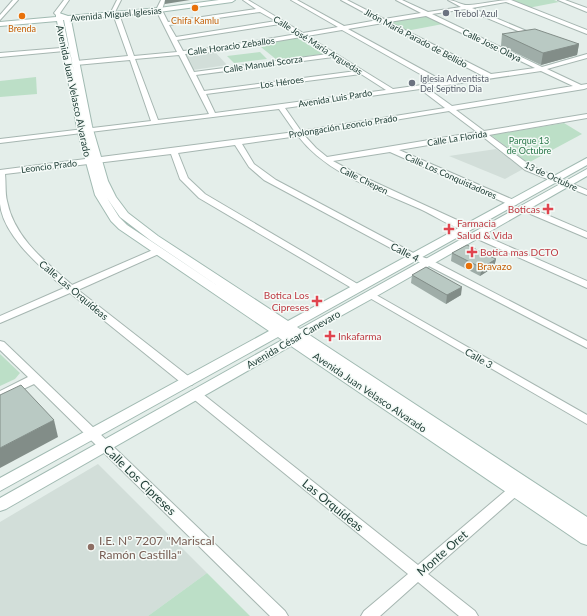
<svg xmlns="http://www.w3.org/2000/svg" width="587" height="616" font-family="Lato,sans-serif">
  <rect width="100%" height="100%" fill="#e4eeea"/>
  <g fill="#d2ded9">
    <polygon points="214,51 227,65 193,70 186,54"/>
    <polygon points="496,149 523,169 505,179 449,156"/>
    <polygon points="98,464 207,573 148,616 0,616 0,522"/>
  </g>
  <g fill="#bcdfc7">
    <polygon points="514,0 554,0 559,2 528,8 510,1"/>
    <polygon points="424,15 443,24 406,31 388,22"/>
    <polygon points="296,37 323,54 277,60 256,43"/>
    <polygon points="260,52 267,59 234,63 227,56"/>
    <polygon points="36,77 37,94 0,97 0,81"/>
    <polygon points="564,123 582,134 528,163 491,135"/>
    <polygon points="0,354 20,373 15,379 0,386"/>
    <polygon points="207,573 250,616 148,616"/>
  </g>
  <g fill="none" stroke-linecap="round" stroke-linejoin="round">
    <g stroke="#a6b6b1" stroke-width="2">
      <g id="street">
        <polygon points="13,0 18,0 0,20 0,15"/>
        <polygon points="64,0 69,0 60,13 61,16 57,16 54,13"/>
        <polygon points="117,0 121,0 115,12 111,12"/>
        <path d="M161,0H165L162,10L168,22L256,9L243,0H248L303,33L338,27L291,0H297L344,26L378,20L341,0H347L384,19L421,13L396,0H402L428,12L461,7L448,0C455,0 462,6 469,5C484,4 497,0 511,0L587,30V34L506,2L472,8L536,35V37H532L466,9L432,14L542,67L587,54V58L547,69L581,85L587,84V88L584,89L456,110L484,131L587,114V118L489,135L531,166L587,190V195L525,170L482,136L399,150L516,201L517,203L516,205H510L390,152L333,161L357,174L470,226L471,228L467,231C451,227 435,216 420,209C378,190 327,174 298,136L242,144L254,164L276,180L417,255L431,260L587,341V348L425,264L411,259L264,180L249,167L235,145L178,153L188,178L205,194L361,286L363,288L361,290H355L199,198L180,179L171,154L5,174C6,183 5,193 7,201C14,238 46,262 72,285L155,249H161L163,251L161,253L78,290L192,379L194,382L192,385H184L70,293L0,323V316L64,288C42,268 3,236 0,204C0,193 0,181 0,170L295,132L279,109L0,143V139L151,121L130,60L76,65L73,63L76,61L128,56L113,14L116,12L119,14L134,56L177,52L156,10ZM260,12L276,21L176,37L169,25ZM426,16L535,68L491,74L389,22ZM383,23L483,76L443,81L348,29ZM280,24L297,34L213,48L183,51L177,40ZM342,30L436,83L393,89L307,36ZM301,37L328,54L194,72L185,54L213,52ZM179,55L209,114L158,120L135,59ZM333,57L356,71L204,91L196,75ZM541,71L573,86L452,106L427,88ZM361,74L386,90L215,113L206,94ZM420,89L445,108L301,131L285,108ZM449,111L477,132L327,157L316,148L304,135Z"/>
        <polygon points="558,0 565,0 587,8 587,12"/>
        <polygon points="73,47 75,48 75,50 0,57 0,53"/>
        <polygon points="524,205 587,232 587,238 521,210 520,208"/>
        <polygon points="476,232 587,281 587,288 473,237 472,235 473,233"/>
        <polygon points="371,292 587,415 587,424 368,297 366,295 368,293"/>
        <polygon points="0,341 4,342 285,611 288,616 270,616 34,384 0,400 0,391 28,377 0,350"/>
        <polygon points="195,390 199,391 418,565 510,487 515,485 520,487 521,490 520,493 428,574 475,611 478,616 459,616 418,582 380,616 361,616 364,611 408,574 191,397 189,394 191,391"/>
      </g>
    </g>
    <g stroke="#a1bab2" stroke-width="2">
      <path id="secondary" d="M219,0H235L232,2L159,12L71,20L92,126L108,181L116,197L128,213L158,236L288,321L587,158V165L297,327L300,329L587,169V176L375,297L308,334L587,517V545L581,543L291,346L6,509L0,511V498L282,340L278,337L0,491V478L269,331L119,229L111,221L95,195L78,133L57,21L0,26V22L56,17V15L59,13L68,16L159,8ZM63,20H64L74,72ZM107,198L120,217L150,240L221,288L127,225L119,217Z"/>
    </g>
    <use href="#street" fill="#fff" fill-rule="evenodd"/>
    <use href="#secondary" fill="#fff" fill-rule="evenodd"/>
  </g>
  <g fill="#9fada8">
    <polygon points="502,34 579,44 577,55 541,65 501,46"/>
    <polygon points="452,253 496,259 494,267 480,276 451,261"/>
    <polygon points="412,275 461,295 446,304 411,283"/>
  </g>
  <g fill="#828d88">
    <polygon points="165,0 190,0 165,4"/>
    <polygon points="579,44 577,55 541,65 543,53"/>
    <polygon points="496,259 494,267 480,276 482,268"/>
    <polygon points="462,287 461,295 446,304 447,295"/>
    <polygon points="54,420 58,437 0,468 0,448"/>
  </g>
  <g fill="#b9c9c3" stroke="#828d88">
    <polygon points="535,29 579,44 543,53 502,34"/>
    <polygon points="467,245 496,259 482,268 452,253"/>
    <polygon points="426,267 462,287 447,295 412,275"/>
    <polygon points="21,385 54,420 0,448 0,395"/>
  </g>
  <g fill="#e8710a" stroke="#f4faf7" stroke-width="1.5">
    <circle cx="195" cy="8" r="4"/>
    <circle cx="22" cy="16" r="4"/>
    <circle cx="469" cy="266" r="4"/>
  </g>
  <g fill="#6b7280" stroke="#f4faf7" stroke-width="1.5">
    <circle cx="446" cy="13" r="4"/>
    <circle cx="412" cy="83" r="4"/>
  </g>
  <g fill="#e0444e" stroke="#f4faf7" stroke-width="1.5">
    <path d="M546 203h4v4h4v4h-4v4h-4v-4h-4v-4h4z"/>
    <path d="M447 223h4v4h4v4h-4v4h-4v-4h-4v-4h4z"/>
    <path d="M470 246h4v4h4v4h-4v4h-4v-4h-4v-4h4z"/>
    <path d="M315 295h4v4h4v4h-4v4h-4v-4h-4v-4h4z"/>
    <path d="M328 330h4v4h4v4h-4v4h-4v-4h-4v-4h4z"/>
  </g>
  <circle fill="#8d6e63" stroke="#f4faf7" stroke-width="1.5" cx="91" cy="547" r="4"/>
  <g text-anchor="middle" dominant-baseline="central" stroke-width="3" stroke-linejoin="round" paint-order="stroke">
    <g font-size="9" fill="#5b616d" stroke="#f4faf7" text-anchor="start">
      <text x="454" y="13">Trebol Azul</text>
      <text x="420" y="78">Iglesia Adventista<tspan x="420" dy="10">Del Septino Dia</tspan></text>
    </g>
    <g font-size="9" fill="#224039" stroke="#f4faf7">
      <text transform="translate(116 14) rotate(-5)">Avenida Miguel Iglesias</text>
      <text transform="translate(416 38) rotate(28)">Jirón María Parado de Bellido</text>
      <text transform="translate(318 45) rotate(32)">Calle José María Arguedas</text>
      <text transform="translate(492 45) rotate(26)">Calle Jose Olaya</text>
      <text transform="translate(231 46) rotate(-8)">Calle Horacio Zeballos</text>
      <text transform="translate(263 64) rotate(-8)">Calle Manuel Scorza</text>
      <text transform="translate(282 82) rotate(-8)">Los Héroes</text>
      <text transform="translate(335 98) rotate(-9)">Avenida Luis Pardo</text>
      <text transform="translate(343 126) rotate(-9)">Prolongación Leoncio Prado</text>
      <text transform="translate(457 138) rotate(-9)">Calle La Florida</text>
      <text transform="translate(49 166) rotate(-7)">Leoncio Prado</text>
      <text transform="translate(451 176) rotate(24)">Calle Los Conquistadores</text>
      <text transform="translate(551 176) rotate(25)">13 de Octubre</text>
      <text transform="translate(364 180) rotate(26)">Calle Chepen</text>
    </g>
    <g font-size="9" fill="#c56008" stroke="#f4faf7">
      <text x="195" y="20">Chifa Kamlu</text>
      <text x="22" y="28">Brenda</text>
    </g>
    <g font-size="9" fill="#2b794b" stroke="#f4faf7">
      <text x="529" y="140">Parque 13<tspan x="529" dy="10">de Octubre</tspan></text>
    </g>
    <g font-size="10" fill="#224039" stroke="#f4faf7">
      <text transform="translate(74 91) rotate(78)">Avenida Juan Velasco Alvarado</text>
      <text transform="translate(405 252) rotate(27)">Calle 4</text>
      <text transform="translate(74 290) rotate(40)">Calle Las Orquídeas</text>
      <text transform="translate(293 339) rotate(-30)">Avenida César Canevaro</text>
      <text transform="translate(479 358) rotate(30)">Calle 3</text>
      <text transform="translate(370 392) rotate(34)">Avenida Juan Velasco Alvarado</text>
    </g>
    <g font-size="10" fill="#be3a42" stroke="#f4faf7" text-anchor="start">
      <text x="540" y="209" text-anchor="end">Boticas</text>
      <text x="457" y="223">Farmacia<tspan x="457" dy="12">Salud &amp; Vida</tspan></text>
      <text x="480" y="252">Botica mas DCTO</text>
      <text x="309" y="295" text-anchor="end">Botica Los<tspan x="309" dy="12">Cipreses</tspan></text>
      <text x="338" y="336">Inkafarma</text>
    </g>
    <g font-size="10" fill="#c56008" stroke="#f4faf7" text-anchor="start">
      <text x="477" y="266">Bravazo</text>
    </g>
    <g font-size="12" fill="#224039" stroke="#f4faf7">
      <text transform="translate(140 480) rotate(44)">Calle Los Cipreses</text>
      <text transform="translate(333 505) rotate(39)">Las Orquídeas</text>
      <text transform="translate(442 553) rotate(-41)">Monte Oret</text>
    </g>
    <g font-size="12" fill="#785e54" stroke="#f4faf7" text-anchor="start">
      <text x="99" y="540">I.E. N° 7207 "Mariscal<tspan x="99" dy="14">Ramón Castilla"</tspan></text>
    </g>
  </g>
</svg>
